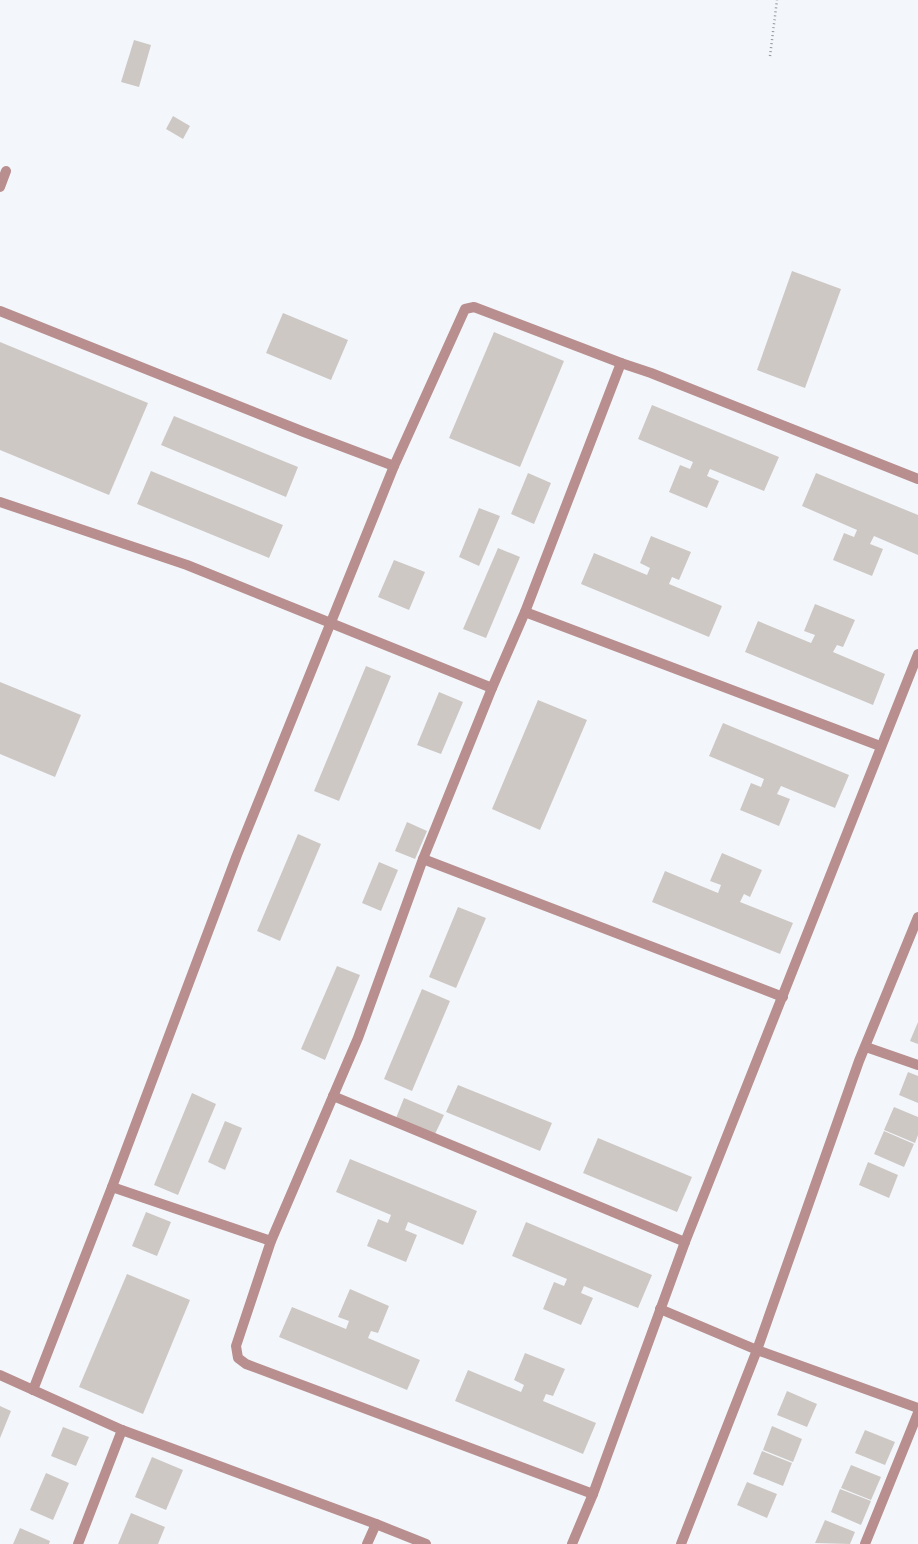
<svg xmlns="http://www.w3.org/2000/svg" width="918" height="1544" font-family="'Fira Sans',sans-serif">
  <rect width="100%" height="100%" fill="#f3f7fc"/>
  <g fill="#cec8c4">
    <polygon points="134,40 151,45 139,87 121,82"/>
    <polygon points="173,116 190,126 183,139 166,129"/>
    <polygon points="792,271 841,289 805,388 757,370"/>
    <polygon points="283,313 348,340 331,380 266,353"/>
    <polygon points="494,332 564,361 520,467 449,438"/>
    <polygon points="0,342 148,403 109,495 0,450"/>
    <polygon points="652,405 779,457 764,491 710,469 707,476 719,481 707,508 669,492 680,465 690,469 693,462 638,439"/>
    <polygon points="174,416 298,467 286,497 161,445"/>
    <polygon points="151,471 283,525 269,558 137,504"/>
    <polygon points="528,473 551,483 534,524 511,514"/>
    <polygon points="816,473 918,515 918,555 874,536 870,544 883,549 872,576 833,560 844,533 854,537 857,530 802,506"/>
    <polygon points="479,508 500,516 479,566 459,557"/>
    <polygon points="651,536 691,552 679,580 672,577 669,584 722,606 709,637 581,584 594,553 647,575 650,568 640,563"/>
    <polygon points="498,548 520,557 486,638 463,629"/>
    <polygon points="394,560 425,572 409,610 378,597"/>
    <polygon points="815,604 855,620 843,647 837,645 833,652 885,674 873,705 745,652 758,621 811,643 815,635 804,631"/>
    <polygon points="366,666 391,676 339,801 314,791"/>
    <polygon points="0,682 81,715 55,777 0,754"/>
    <polygon points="439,692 463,702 441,754 417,745"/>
    <polygon points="538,700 587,720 540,830 492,809"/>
    <polygon points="723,723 849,775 835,808 781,786 777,794 790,799 779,826 740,810 751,783 761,787 764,779 709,756"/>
    <polygon points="407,822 427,831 415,859 395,851"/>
    <polygon points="298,834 321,844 280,941 257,931"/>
    <polygon points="722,853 762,870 750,897 744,894 740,902 793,923 780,954 652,902 665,871 718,893 721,885 710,881"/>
    <polygon points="379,862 398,870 381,911 362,903"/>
    <polygon points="458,907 486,918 456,988 429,977"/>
    <polygon points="337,966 360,975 325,1060 301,1049"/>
    <polygon points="422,989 450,1001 412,1091 384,1079"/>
    <polygon points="918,1022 918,1044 910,1041"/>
    <polygon points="908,1072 918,1076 918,1103 899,1095"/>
    <polygon points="458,1085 552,1123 540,1151 446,1112"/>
    <polygon points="192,1093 216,1104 178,1195 154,1185"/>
    <polygon points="404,1098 444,1115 435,1134 396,1118"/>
    <polygon points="894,1107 918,1117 918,1135 915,1143 884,1130"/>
    <polygon points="225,1121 242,1128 225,1170 208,1162"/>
    <polygon points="884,1131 914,1144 904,1167 874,1154"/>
    <polygon points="598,1138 692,1177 677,1212 583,1173"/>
    <polygon points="350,1159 477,1211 463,1245 408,1222 405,1230 417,1235 406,1262 367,1246 378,1219 388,1223 391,1215 336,1192"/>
    <polygon points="868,1162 898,1175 889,1198 859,1185"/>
    <polygon points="146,1212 171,1222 157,1256 132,1246"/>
    <polygon points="526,1222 652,1275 638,1308 584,1286 581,1293 593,1298 581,1325 543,1309 554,1282 564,1286 567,1279 512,1256"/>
    <polygon points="127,1274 190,1300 143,1414 79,1387"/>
    <polygon points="350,1289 389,1306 378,1333 371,1331 368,1338 420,1360 407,1390 279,1337 292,1307 346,1329 349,1321 338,1317"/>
    <polygon points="525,1353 565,1369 553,1396 546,1394 543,1401 596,1423 583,1454 455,1401 468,1370 521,1392 524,1385 514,1380"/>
    <polygon points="787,1391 817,1404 807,1427 777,1415"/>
    <polygon points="0,1406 11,1411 0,1438"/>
    <polygon points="772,1426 802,1439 793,1462 763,1450"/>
    <polygon points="63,1427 89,1437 76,1466 51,1456"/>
    <polygon points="865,1430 895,1442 885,1465 855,1453"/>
    <polygon points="762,1451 792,1463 783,1486 753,1474"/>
    <polygon points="152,1457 183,1470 166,1510 135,1497"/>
    <polygon points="851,1465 881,1477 871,1500 841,1488"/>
    <polygon points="46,1473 69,1483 53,1520 30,1510"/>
    <polygon points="747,1482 777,1494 767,1518 737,1505"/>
    <polygon points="840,1489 871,1501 861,1525 831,1512"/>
    <polygon points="131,1513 165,1527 158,1544 118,1544"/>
    <polygon points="825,1520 855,1532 850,1544 815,1543"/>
    <polygon points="20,1528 50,1541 49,1544 13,1544"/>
  </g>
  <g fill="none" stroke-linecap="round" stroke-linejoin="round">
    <polyline stroke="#939699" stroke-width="2.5" stroke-dasharray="1 3" stroke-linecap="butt" points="770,56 777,0"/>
    <g stroke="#b88e8e" stroke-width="10">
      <polyline points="0,187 6,171"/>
      <polyline points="0,311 304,432 394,466"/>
      <polyline points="0,502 187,565 492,688"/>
      <polyline points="525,612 880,746"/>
      <polyline points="423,859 783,997"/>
      <polyline points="918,917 859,1061 757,1350 918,1408"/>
      <polyline points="866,1047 918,1065"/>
      <polyline points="333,1096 685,1242"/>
      <polyline points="112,1187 271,1241"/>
      <polyline points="660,1309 757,1350 681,1544"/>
      <polyline points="0,1375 122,1430 376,1524 426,1544"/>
      <polyline points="33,1390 112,1187 237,855 394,466 465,309 474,307 621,363 651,373 918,479"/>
      <polyline points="593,1494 246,1364 238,1358 236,1346 271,1241 358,1038 423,859 492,688 525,612 621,363"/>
      <polyline points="78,1544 122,1430"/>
      <polyline points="367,1544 376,1524"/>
      <polyline points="572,1544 593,1494 685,1242 918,654"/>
      <polyline points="865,1544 918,1413"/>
    </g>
  </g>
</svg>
